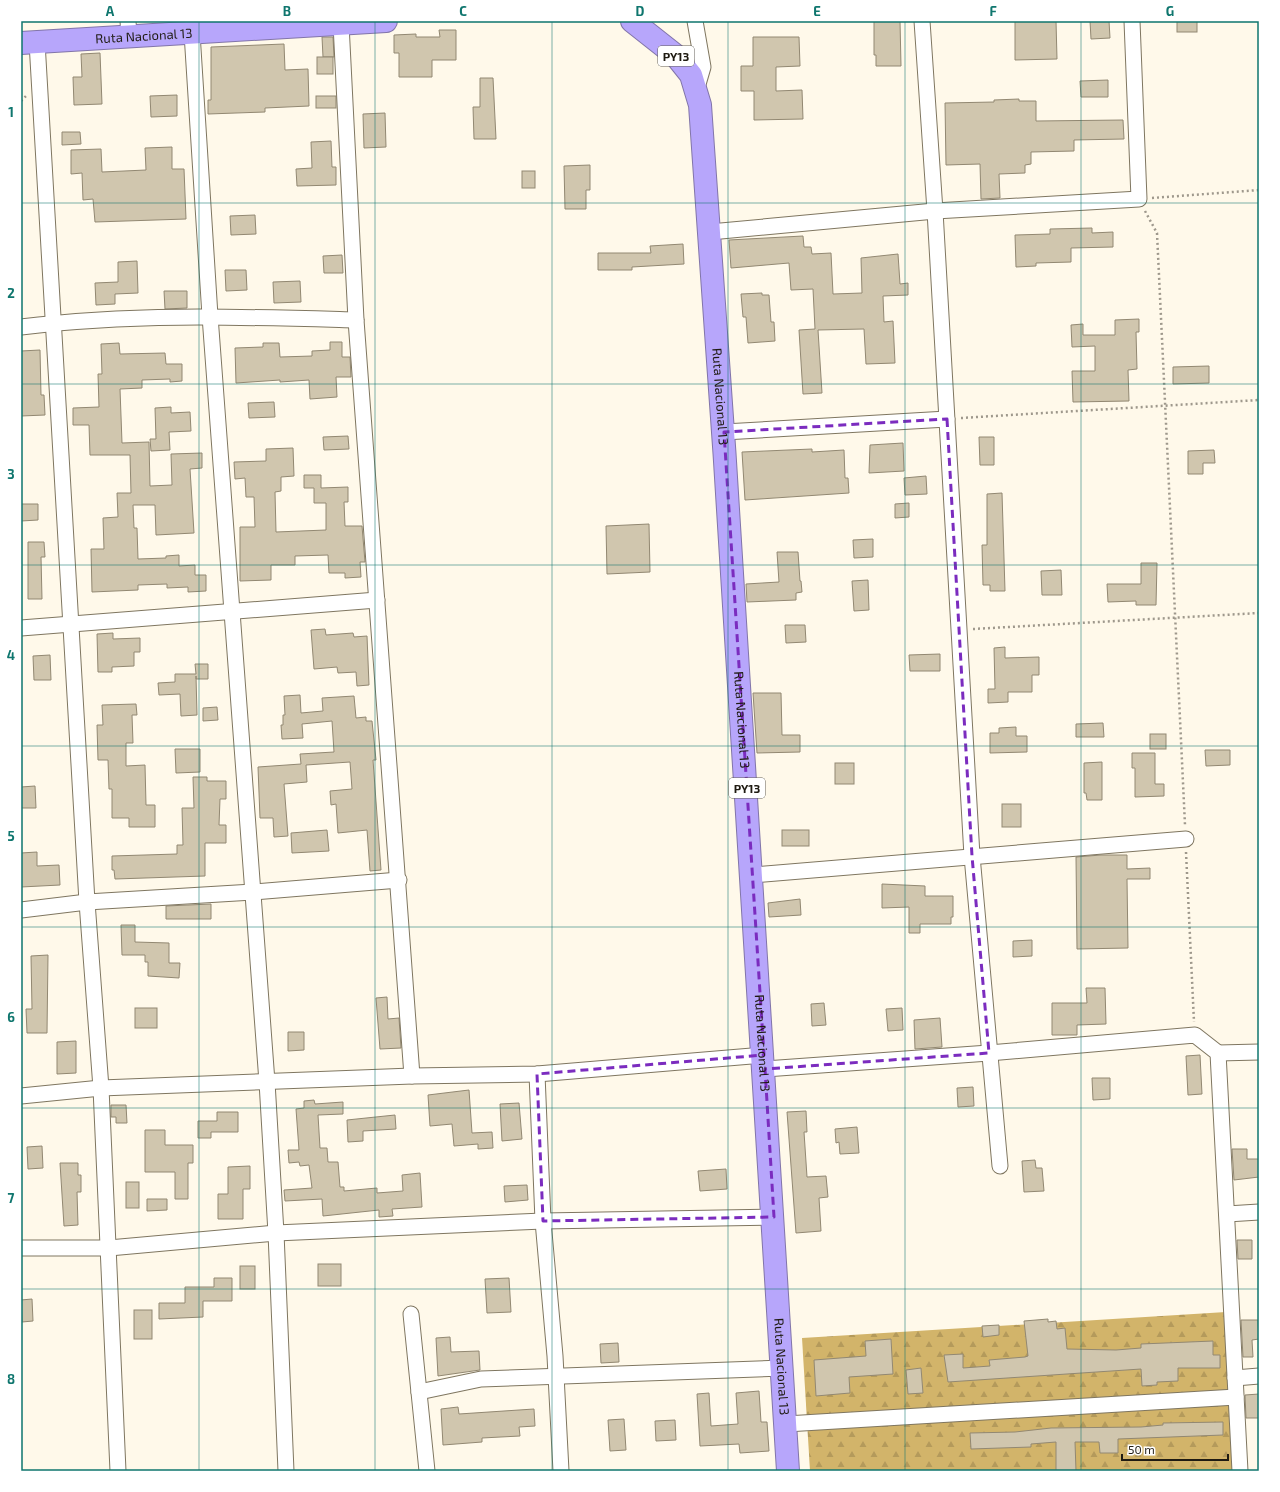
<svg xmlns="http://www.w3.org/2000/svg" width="1280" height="1492" font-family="'Exo 2',sans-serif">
  <defs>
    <pattern id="forest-firs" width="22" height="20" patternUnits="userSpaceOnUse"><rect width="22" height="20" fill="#d2b46a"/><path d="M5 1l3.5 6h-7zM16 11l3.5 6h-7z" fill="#b49a5b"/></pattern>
  </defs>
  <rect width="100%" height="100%" fill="#fff9ea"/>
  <polygon fill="url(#forest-firs)" points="1226,1312 1237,1471 810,1471 802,1338"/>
  <g fill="#d0c6ae" stroke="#928872">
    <polygon points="874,21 900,21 901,66 876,66 876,55 874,55"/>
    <polygon points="1015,21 1056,21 1057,59 1015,60"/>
    <polygon points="1090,21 1109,21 1110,38 1091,39"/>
    <rect x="1177" y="21" width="20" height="11"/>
    <polygon points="439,30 456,30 456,60 432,60 432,77 399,77 399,53 394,53 394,35 416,34 416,37 440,37"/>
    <polygon points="322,37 333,37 334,57 323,57"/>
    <polygon points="753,37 799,37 800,66 776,67 776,91 802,90 803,119 754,120 754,91 741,91 741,66 753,66"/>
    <polygon points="284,44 285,70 308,69 309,106 265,108 265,112 208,114 208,100 211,100 211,47"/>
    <polygon points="100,53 102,104 74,105 73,77 82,77 81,54"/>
    <rect x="317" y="57" width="16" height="17"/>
    <polygon points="480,78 493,78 496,139 474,139 473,107 480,107"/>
    <polygon points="1108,80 1108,97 1081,97 1080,81"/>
    <polygon points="177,95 177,116 151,117 150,96"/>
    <rect x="316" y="96" width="20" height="12"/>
    <polygon points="1019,99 1019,101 1036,101 1036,121 1123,120 1124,139 1074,140 1074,151 1031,152 1031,164 1025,165 1025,173 999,174 1000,198 981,199 980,164 946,165 945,103 994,102 994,100"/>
    <polygon points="385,113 386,147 364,148 363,114"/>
    <polygon points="62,132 80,132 81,144 62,145"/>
    <polygon points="331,141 332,167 336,167 336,185 297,186 296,169 312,168 311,142"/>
    <polygon points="172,147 172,169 184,169 186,219 95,222 93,199 83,200 82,173 71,174 71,150 101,149 102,172 146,170 145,148"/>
    <polygon points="590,165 590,190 586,190 586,209 565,209 564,166"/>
    <rect x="522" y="171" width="13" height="17"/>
    <polygon points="255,215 256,234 231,235 230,216"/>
    <polygon points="1092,228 1092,233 1113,232 1113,247 1071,248 1071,262 1036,263 1036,266 1016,267 1015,235 1050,234 1050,229"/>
    <polygon points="803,236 804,247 811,247 812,254 831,253 833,294 862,293 861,258 898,254 900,284 908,283 908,295 883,296 884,322 893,321 895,363 866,364 864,329 818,330 822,393 803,394 799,330 815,329 813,289 791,290 789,263 731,268 729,240"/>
    <polygon points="683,244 684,264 632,267 632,270 598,270 598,253 651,253 650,246"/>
    <polygon points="342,255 343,273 324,273 323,256"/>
    <polygon points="137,261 138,293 115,294 115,304 96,305 95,283 118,282 118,262"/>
    <polygon points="225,270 246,270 247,290 226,291"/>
    <polygon points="300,281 301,302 274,303 273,282"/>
    <polygon points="164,291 187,291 187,308 165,309"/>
    <polygon points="762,293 762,295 769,295 771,322 774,322 775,341 748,343 746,317 743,317 741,294"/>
    <polygon points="1139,319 1139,332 1136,332 1137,369 1128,370 1129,401 1073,402 1072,371 1095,371 1095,346 1072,347 1071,325 1083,324 1083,335 1115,335 1115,320"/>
    <polygon points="330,342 342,342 342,357 350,357 351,377 336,377 337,397 310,399 309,380 280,382 280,380 236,383 235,348 263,347 263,343 279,343 280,357 312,356 312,351 330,350"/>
    <polygon points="119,343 120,354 165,353 166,364 182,364 182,381 170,382 170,379 142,380 142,388 120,389 122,443 149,442 150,486 172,485 171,454 202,453 202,468 190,469 194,533 156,535 155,505 133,505 134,528 137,528 138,559 166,558 166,556 179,555 179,566 195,565 195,575 206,575 206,591 188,592 188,587 167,588 167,584 138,585 138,590 92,592 91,549 104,549 103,518 118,517 117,493 131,493 130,455 90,455 89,425 73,425 73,408 99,407 98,374 102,374 101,344"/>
    <polygon points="40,350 41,395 44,395 45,415 21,416 21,351"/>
    <polygon points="1209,366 1209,383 1173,384 1173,367"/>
    <polygon points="274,402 275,417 249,418 248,403"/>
    <polygon points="171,407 171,413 190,412 191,431 169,432 170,450 151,451 150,439 156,439 155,408"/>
    <polygon points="348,436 349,449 324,450 323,437"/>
    <polygon points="979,437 994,437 994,465 980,465"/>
    <polygon points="903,443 904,471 869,473 870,445"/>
    <polygon points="293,448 294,476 281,477 281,491 275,492 276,532 326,530 326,503 314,503 314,488 304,488 304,475 321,475 321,488 348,487 348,502 344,502 345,526 362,526 365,562 360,562 361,577 345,578 345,573 329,573 328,555 295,556 295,565 271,565 271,580 240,581 240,527 255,527 254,497 246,497 245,478 235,479 234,462 266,461 266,449"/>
    <polygon points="812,449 812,452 844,450 845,478 848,478 849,493 745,500 742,452"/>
    <polygon points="1214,450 1215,463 1203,463 1203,474 1188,474 1188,451"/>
    <polygon points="926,476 927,494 905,495 904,478"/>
    <polygon points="1002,493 1005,591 990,591 990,585 983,585 982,545 987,545 987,494"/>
    <polygon points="909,503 909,517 895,518 895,504"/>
    <polygon points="21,504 38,504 38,520 21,521"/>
    <polygon points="649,524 650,572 607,574 606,526"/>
    <polygon points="873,539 873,557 854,558 853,540"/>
    <polygon points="28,542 44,542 45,557 41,557 42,599 28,599"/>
    <polygon points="777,552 798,552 800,581 801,581 802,592 796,593 796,600 747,602 746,584 779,582"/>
    <polygon points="1141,563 1157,563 1156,605 1136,605 1136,601 1108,602 1107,584 1141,584"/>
    <polygon points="1061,570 1062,595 1042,595 1041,571"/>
    <polygon points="868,580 869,610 854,611 852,581"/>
    <polygon points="785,625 805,625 806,642 786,643"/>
    <polygon points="325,629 326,635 353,633 354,637 367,636 369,685 357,686 356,672 338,673 337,667 314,669 311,630"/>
    <polygon points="113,633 113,639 140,638 140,652 134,652 134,666 112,667 112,672 98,672 97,634"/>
    <polygon points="1005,647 1005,658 1039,657 1039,675 1032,675 1032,692 1008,692 1008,702 988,703 988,689 995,689 994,648"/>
    <polygon points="940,654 940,671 910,671 909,655"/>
    <polygon points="50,655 51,680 34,680 33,656"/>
    <polygon points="195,664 208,664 208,679 196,679 196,676 197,715 181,716 180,694 159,695 158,683 175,682 175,674 196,674"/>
    <polygon points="753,693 781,693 782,735 800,735 800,752 757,753"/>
    <polygon points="300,695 301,713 323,711 322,698 354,696 356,718 366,717 366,721 372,721 376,760 373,760 381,870 370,871 367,830 338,833 336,804 331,805 330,791 352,789 350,762 306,765 307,782 284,784 288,836 274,837 273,818 260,818 258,767 301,764 300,754 334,752 332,721 302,724 303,738 282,739 281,725 283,725 283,715 285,715 284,696"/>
    <polygon points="136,704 137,715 132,715 133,743 126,743 126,766 145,765 146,805 155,805 155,827 129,827 129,818 112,818 112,789 109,789 108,760 98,760 97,725 103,725 102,705"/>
    <polygon points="217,707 218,720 203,721 203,708"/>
    <polygon points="1103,723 1104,737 1076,737 1076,724"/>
    <polygon points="1016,727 1016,736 1027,736 1027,752 990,753 990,733 999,733 999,728"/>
    <rect x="1150" y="734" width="16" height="15"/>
    <polygon points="175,749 200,749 200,772 176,773"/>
    <polygon points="1205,750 1230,750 1230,765 1206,766"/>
    <polygon points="1132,753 1155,753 1155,784 1164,784 1164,796 1135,797 1135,768 1132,768"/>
    <polygon points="1102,762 1102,800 1087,800 1086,793 1084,793 1084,763"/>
    <rect x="835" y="763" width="19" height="21"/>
    <polygon points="193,777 207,777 207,781 226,781 226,799 220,799 219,825 226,825 226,843 205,843 205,876 115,879 114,870 112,870 112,856 177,854 177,845 183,845 182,808 194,808"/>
    <polygon points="35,786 36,808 21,808 21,787"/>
    <rect x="1002" y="804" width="19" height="23"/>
    <polygon points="327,830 329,851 292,853 291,833"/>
    <rect x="782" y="830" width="27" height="16"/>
    <polygon points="37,852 37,866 59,865 60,885 21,887 21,853"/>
    <polygon points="1101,855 1127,855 1127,869 1150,868 1150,879 1127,879 1128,948 1077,949 1076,857"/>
    <polygon points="882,884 925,886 925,896 953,896 953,917 951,917 951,924 920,924 920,933 909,933 909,907 882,908"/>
    <polygon points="800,899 801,915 769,917 768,903"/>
    <polygon points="211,904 211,919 166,919 166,906"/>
    <polygon points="121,925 135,925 135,942 169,943 169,963 180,963 179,978 148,976 148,962 145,962 145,955 122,955"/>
    <polygon points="1032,940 1032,956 1013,957 1013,941"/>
    <polygon points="48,955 47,1033 27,1033 26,1009 32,1009 31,956"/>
    <polygon points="1086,988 1105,988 1106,1024 1077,1025 1077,1035 1052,1035 1052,1003 1087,1003"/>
    <polygon points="387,997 388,1019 399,1018 401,1048 380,1049 376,998"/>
    <polygon points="824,1003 826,1025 812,1026 811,1004"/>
    <rect x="135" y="1008" width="22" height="20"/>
    <polygon points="902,1008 903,1030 888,1031 886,1009"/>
    <polygon points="940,1018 942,1047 915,1049 914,1020"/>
    <polygon points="288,1032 304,1032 304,1050 288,1051"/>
    <polygon points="76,1041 76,1073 57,1074 57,1042"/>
    <polygon points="1200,1055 1202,1094 1188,1095 1186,1056"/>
    <polygon points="1092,1078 1110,1078 1110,1099 1093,1100"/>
    <polygon points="973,1087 974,1106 958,1107 957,1088"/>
    <polygon points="469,1090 472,1133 492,1132 493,1148 478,1149 478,1144 454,1146 452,1124 430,1126 428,1095"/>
    <polygon points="314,1100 315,1104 343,1102 343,1114 318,1115 320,1148 327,1148 328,1162 338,1162 340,1187 344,1187 344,1191 377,1188 377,1193 403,1191 402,1175 420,1173 422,1207 392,1209 393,1216 379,1217 379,1210 323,1216 322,1199 285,1201 284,1190 312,1188 309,1165 300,1166 299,1162 289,1163 288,1150 299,1150 296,1109 304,1108 304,1101"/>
    <polygon points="519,1103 522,1139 502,1141 500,1104"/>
    <polygon points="111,1105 126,1105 127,1123 116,1123 116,1117 111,1117"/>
    <polygon points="806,1111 807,1132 804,1132 807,1177 826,1176 828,1197 819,1198 821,1231 796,1233 787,1112"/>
    <polygon points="217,1112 238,1112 238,1132 211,1132 211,1138 198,1138 198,1121 217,1121"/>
    <polygon points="395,1115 396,1129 363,1131 363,1141 348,1142 347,1120"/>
    <polygon points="857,1127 859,1153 840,1154 839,1142 836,1143 835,1129"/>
    <polygon points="145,1130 165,1130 165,1145 193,1145 193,1163 188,1163 188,1199 175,1199 175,1172 145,1172"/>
    <polygon points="42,1146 43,1168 28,1169 27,1147"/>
    <polygon points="1232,1149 1247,1149 1247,1159 1259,1159 1259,1177 1234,1180"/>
    <polygon points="1035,1160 1036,1168 1042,1168 1044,1191 1024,1192 1022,1161"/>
    <polygon points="60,1163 78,1163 78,1175 81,1175 81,1192 77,1192 78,1225 64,1226"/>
    <polygon points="250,1166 250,1189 243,1189 243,1219 218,1219 218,1194 228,1194 228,1167"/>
    <polygon points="726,1169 727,1189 700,1191 698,1171"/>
    <rect x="126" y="1182" width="13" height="26"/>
    <polygon points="527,1185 528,1200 505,1202 504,1186"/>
    <polygon points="147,1199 167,1199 167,1210 147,1211"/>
    <polygon points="1237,1240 1252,1240 1252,1259 1238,1259"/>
    <rect x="318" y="1264" width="23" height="22"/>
    <rect x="240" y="1266" width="15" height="23"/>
    <polygon points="214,1278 232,1278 232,1301 203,1301 203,1317 159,1319 159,1303 185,1303 185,1287 214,1287"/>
    <polygon points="509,1278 511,1312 487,1313 485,1279"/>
    <polygon points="32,1299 33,1321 22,1322 21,1300"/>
    <rect x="134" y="1310" width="18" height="29"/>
    <polygon points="1048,1319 1048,1322 1056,1321 1057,1329 1065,1328 1067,1349 1116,1350 1141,1348 1141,1344 1213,1341 1213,1355 1220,1355 1220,1368 1178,1368 1178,1381 1157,1382 1157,1385 1142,1386 1141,1369 948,1382 944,1355 963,1354 963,1368 990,1366 989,1360 1025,1357 1028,1356 1024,1321"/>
    <polygon points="1241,1320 1258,1320 1259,1339 1252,1340 1253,1357 1243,1357"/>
    <polygon points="999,1325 999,1335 983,1337 982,1326"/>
    <polygon points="450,1337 451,1352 479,1351 480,1370 438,1376 436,1338"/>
    <polygon points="891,1339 893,1374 849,1377 850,1393 816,1396 814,1360 866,1356 865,1341"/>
    <polygon points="618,1343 619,1362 601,1363 600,1344"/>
    <polygon points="921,1368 923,1393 908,1394 906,1370"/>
    <polygon points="759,1391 761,1422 767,1422 769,1451 740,1453 739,1444 700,1446 697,1394 709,1393 711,1426 738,1424 736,1393"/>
    <polygon points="1259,1394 1259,1418 1246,1418 1245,1395"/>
    <polygon points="458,1407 459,1414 534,1409 535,1426 519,1427 520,1436 482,1438 482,1442 443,1445 441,1409"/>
    <polygon points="624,1419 626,1450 610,1451 608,1420"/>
    <polygon points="675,1420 676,1440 656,1441 655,1421"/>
    <polygon points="1223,1422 1223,1435 1118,1439 1118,1453 1100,1453 1099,1442 1075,1442 1076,1471 1056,1471 1056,1442 1031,1444 1031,1447 971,1449 970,1433 1015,1432 1051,1428 1141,1427 1163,1425 1163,1423"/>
  </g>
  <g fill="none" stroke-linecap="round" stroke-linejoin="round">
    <g stroke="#7f7660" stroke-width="17">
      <g id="minor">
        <polyline points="128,21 129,36"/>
        <polyline points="695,21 703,67 696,91"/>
        <polyline points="922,21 935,211 972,856 1000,1166"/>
        <polyline points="341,24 356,320 412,1076 537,1074 764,1055"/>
        <polyline points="192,33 210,316 267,1082 276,1233 286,1471"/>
        <polyline points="37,42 87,902 101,1088 118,1471"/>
        <polyline points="710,232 935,211 1139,199 1132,21"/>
        <path d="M21,327C132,313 245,317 356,320"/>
        <polyline points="724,432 947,419"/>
        <polyline points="21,628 377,600"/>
        <polyline points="752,875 1186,839"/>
        <polyline points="21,910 87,902 253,892 399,880"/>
        <polyline points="1218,1053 1259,1052"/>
        <polyline points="765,1069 989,1053 1195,1035 1218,1053 1240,1471"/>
        <polyline points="537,1074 543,1221 555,1356 561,1471"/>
        <polyline points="21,1096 101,1088 412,1076"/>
        <polyline points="1227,1214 1259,1212"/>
        <polyline points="21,1248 109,1248 276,1233 543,1221 774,1217"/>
        <polyline points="411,1314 427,1471"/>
        <polyline points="1235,1378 1259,1376"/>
        <polyline points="419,1392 481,1379 783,1368"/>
        <polyline points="786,1424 1236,1397"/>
      </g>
    </g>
    <g stroke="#8275a9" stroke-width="24">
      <g id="highway">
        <path id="s1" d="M632,21L675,55L691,75L700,105C733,560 762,1015 788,1471"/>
        <path id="s2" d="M21,43L386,21"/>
      </g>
    </g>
    <g stroke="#9e988c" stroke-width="2.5" stroke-dasharray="2 3" stroke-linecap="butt">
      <polyline points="21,101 26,96"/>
      <polyline points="1152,198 1259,190"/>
      <polyline points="1145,211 1157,233 1185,825"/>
      <polyline points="961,418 1259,400"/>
      <polyline points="973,629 1259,613"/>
      <polyline points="1186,852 1194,1022"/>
    </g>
    <use href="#minor" stroke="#fff" stroke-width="15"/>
    <use href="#highway" stroke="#b7a6fb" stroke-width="22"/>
  </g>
  <path fill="none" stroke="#7b2cbf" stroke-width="3" stroke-dasharray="8 5" stroke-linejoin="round" d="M947,419L972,856L989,1053L765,1069L774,1217L543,1221L537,1074L764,1055L724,432Z"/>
  <path fill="none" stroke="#0f766e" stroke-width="1" stroke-opacity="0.55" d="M199,21V1471M375,21V1471M552,21V1471M728,21V1471M905,21V1471M1081,21V1471M21,203H1259M21,384H1259M21,565H1259M21,746H1259M21,927H1259M21,1108H1259M21,1289H1259"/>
  <g text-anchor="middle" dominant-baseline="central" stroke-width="3" stroke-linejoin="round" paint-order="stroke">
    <g fill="#fff" stroke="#625f59" stroke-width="1">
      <rect x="658" y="46" width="36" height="20" rx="3"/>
      <rect x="729" y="778" width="36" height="20" rx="3"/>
    </g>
    <g font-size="12" font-weight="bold" fill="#1f1b12">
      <text x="676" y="56">PY13</text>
      <text x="747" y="788">PY13</text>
    </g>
    <g font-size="13" fill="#1f1b12" stroke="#fff">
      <text stroke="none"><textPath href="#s2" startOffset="123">Ruta Nacional 13</textPath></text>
      <text stroke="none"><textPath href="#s1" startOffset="404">Ruta Nacional 13</textPath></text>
      <text stroke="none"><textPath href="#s1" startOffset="728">Ruta Nacional 13</textPath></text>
      <text stroke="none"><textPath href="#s1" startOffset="1052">Ruta Nacional 13</textPath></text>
      <text stroke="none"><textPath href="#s1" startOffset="1376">Ruta Nacional 13</textPath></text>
    </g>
  </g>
  <rect width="1280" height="1492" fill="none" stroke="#ffffff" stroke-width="44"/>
  <path d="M1122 1454v6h106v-6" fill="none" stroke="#1f1b12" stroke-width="2"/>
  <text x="1128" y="1454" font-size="12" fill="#1f1b12" stroke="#ffffff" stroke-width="3" paint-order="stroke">50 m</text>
  <rect x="22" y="22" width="1236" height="1448" fill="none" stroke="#0f766e" stroke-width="1.5"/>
  <g font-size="13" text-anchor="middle" font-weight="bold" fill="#0f766e">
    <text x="110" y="16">A</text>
    <text x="287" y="16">B</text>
    <text x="463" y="16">C</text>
    <text x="640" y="16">D</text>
    <text x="817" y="16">E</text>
    <text x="993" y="16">F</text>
    <text x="1170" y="16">G</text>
    <text x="11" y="117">1</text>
    <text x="11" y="298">2</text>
    <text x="11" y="479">3</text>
    <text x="11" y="660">4</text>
    <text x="11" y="841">5</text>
    <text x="11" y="1022">6</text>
    <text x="11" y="1203">7</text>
    <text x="11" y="1384">8</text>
  </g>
</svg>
